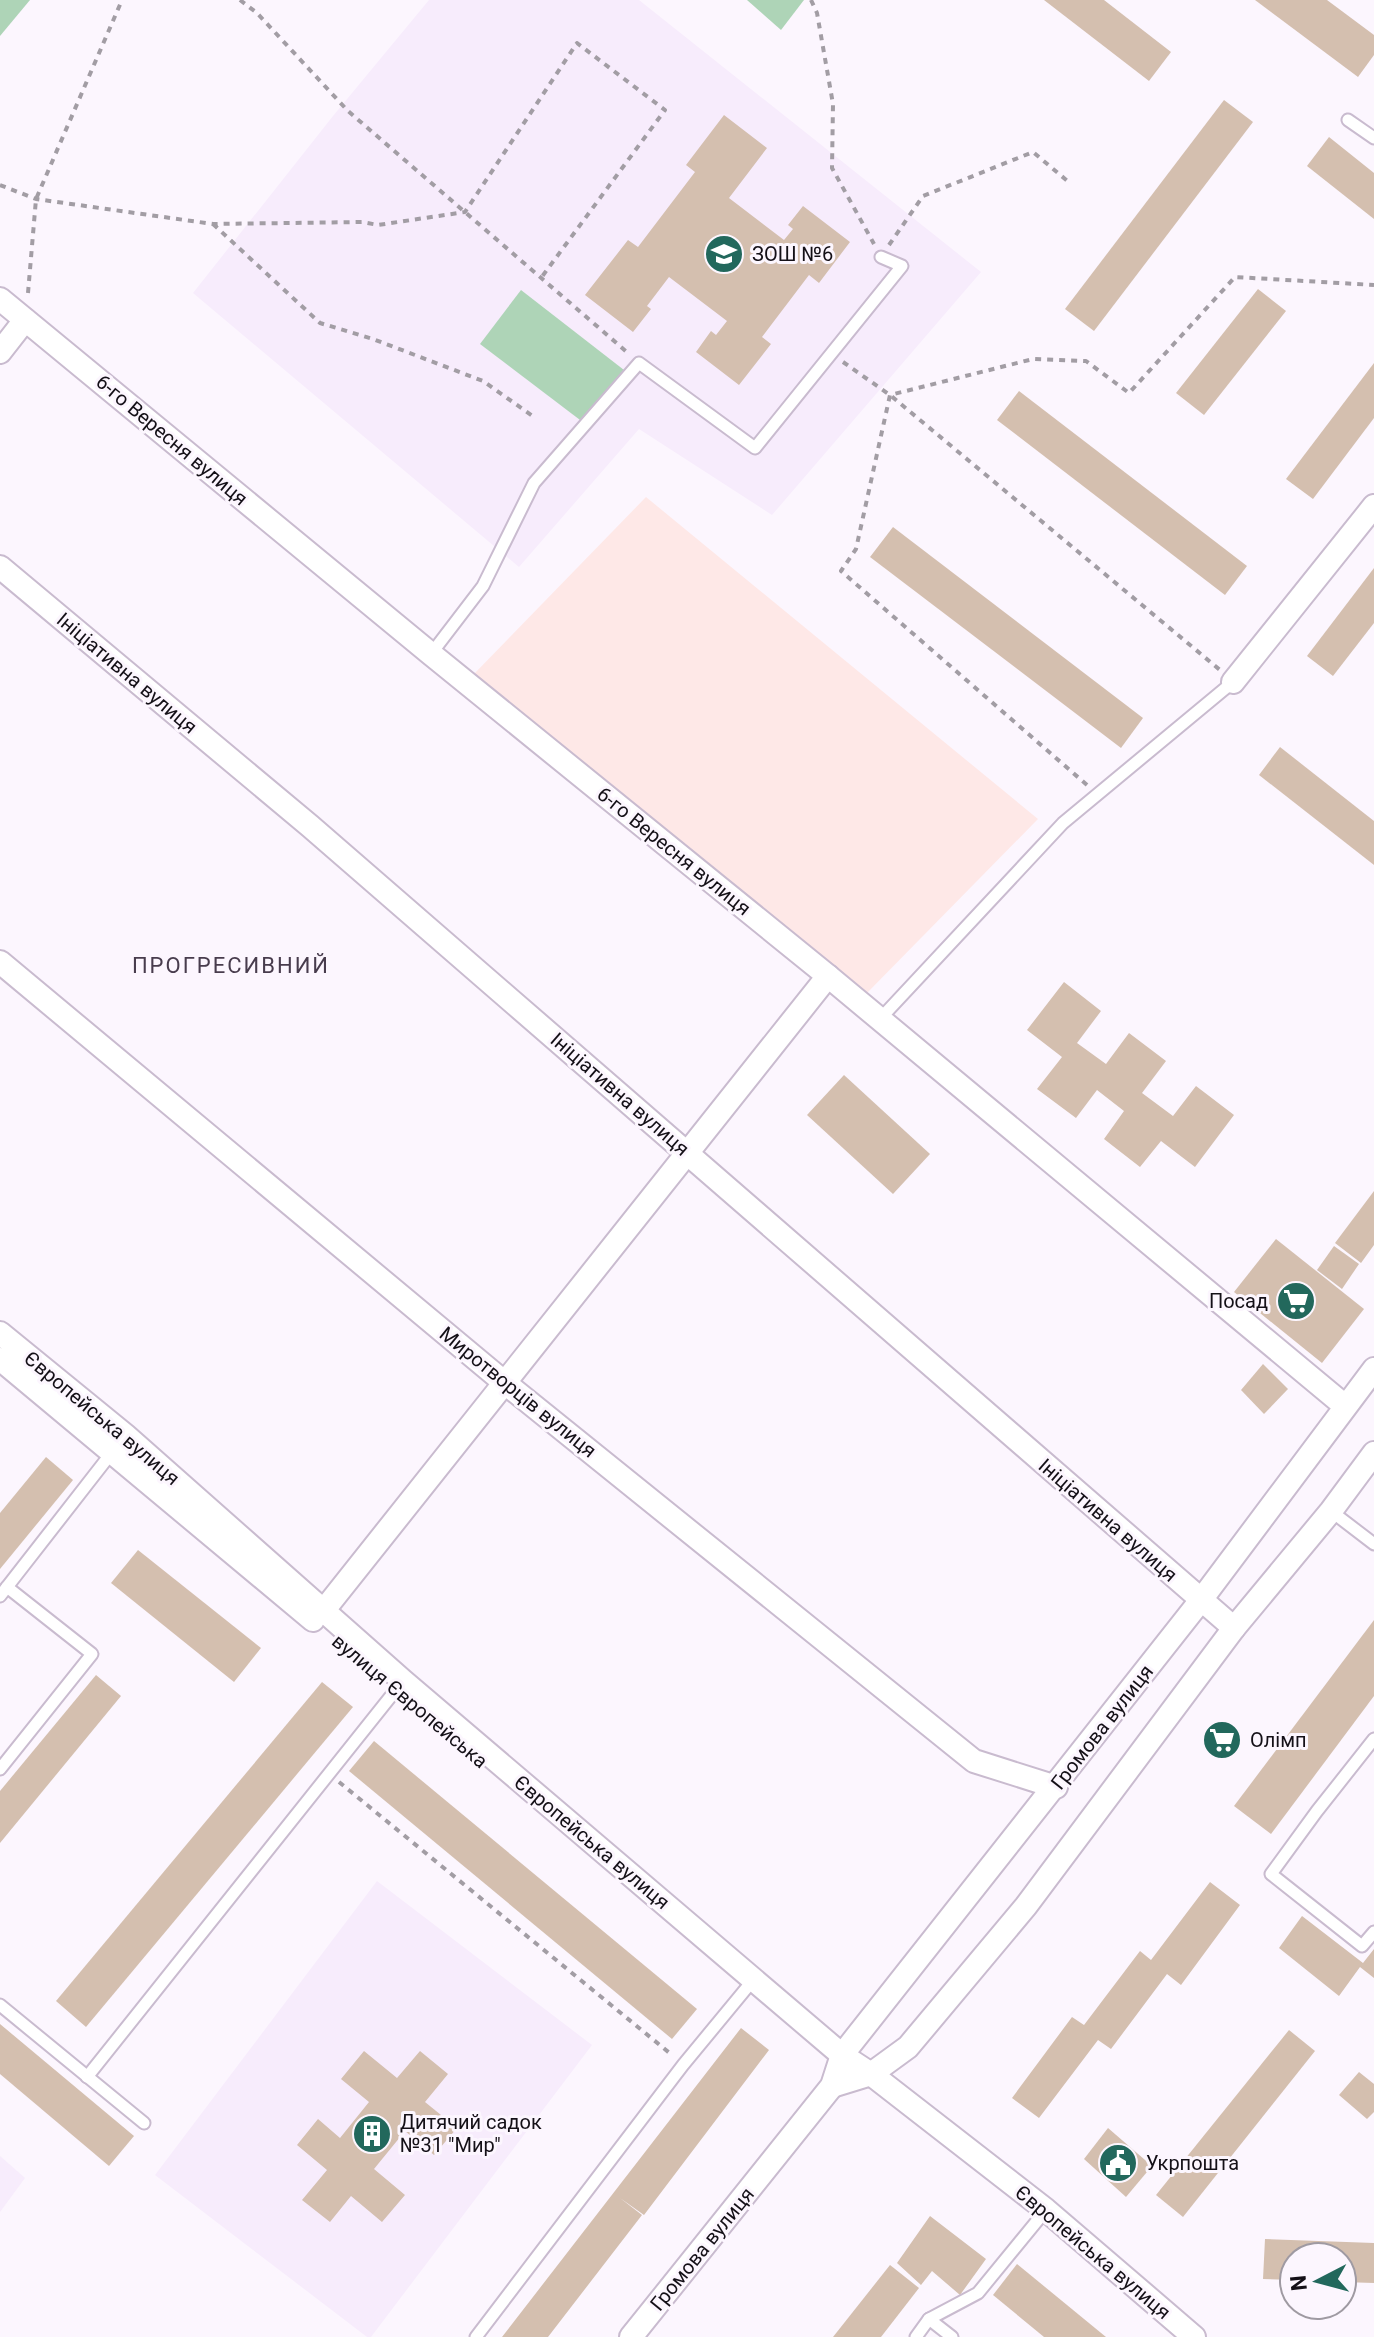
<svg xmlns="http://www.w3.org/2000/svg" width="1374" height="2337" font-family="Roboto,sans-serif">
  <rect width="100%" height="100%" fill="#fcf6fe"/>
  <polygon fill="#fee8e7" points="646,497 1038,819 866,994 473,675"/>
  <g fill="#f7ecfc">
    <polygon points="429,0 639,0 981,272 772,515 639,429 519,567 193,293 333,116"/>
    <polygon points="377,1881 592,2045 371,2337 367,2337 155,2175"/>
    <polygon points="0,2156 25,2178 0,2212"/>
  </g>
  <g fill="#aed4b7">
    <polygon points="0,0 30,0 0,36"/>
    <polygon points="747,0 804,0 781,30"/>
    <polygon points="521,290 624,370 584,423 480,344"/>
  </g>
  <g fill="#d4bfaf">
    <polygon points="1044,0 1104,0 1171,52 1149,81"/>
    <polygon points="1255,0 1327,0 1374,35 1374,55 1358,77"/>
    <polygon points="1224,100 1253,122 1094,331 1065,309"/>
    <polygon points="724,115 767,148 729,198 784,240 793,229 788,225 803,206 850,242 819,283 809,275 762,337 771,344 739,385 696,352 711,331 716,335 727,321 669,277 647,306 651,309 633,332 585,295 628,240 638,247 695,172 686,165"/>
    <polygon points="1329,137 1374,173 1374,219 1307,166"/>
    <polygon points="1258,289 1286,311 1204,415 1176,393"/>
    <polygon points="1374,363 1374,418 1313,499 1286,479"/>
    <polygon points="1019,391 1247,566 1225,595 997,420"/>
    <polygon points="893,527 1143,718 1121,748 870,557"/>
    <polygon points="1374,568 1374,623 1333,676 1307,656"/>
    <polygon points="1280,747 1374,821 1374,865 1259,775"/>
    <polygon points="1064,982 1101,1011 1077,1043 1106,1064 1129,1033 1166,1061 1142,1093 1173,1116 1196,1086 1234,1115 1195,1167 1161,1141 1140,1167 1104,1139 1124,1111 1097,1090 1076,1118 1037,1089 1062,1057 1027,1030"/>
    <polygon points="844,1075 930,1154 893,1194 807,1115"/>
    <polygon points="1374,1191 1374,1245 1361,1263 1335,1243"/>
    <polygon points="1276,1239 1364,1309 1322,1363 1234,1292"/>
    <polygon points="1334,1246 1359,1264 1342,1289 1317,1270"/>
    <polygon points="1263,1364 1288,1389 1264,1414 1241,1390"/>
    <polygon points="46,1457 73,1480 0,1569 0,1513"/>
    <polygon points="138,1550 261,1648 234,1682 111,1583"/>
    <polygon points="1374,1620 1374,1696 1271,1834 1234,1806"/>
    <polygon points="96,1675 121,1696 0,1843 0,1791"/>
    <polygon points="322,1682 353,1707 86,2027 56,2001"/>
    <polygon points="374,1741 697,2009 672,2039 349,1771"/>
    <polygon points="1210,1882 1240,1905 1181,1985 1167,1974 1111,2049 1098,2040 1039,2118 1012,2098 1072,2017 1084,2025 1140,1951 1151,1960"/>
    <polygon points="1302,1916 1363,1963 1374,1949 1374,1978 1360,1967 1339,1996 1279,1948"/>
    <polygon points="0,2024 134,2136 109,2166 0,2074"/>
    <polygon points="741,2028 769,2050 644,2215 620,2198 642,2215 548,2337 502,2337"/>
    <polygon points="1289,2030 1315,2051 1183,2217 1156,2195"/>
    <polygon points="364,2051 397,2078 420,2051 448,2074 425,2102 457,2128 434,2155 405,2131 374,2169 405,2195 382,2222 351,2196 330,2222 302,2200 327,2170 297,2145 318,2119 340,2138 369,2102 341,2079"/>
    <polygon points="1359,2072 1374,2084 1374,2112 1367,2119 1339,2095"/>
    <polygon points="1108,2128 1152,2166 1126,2197 1084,2159"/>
    <polygon points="930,2216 986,2259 960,2295 932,2271 921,2285 897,2263"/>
    <polygon points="1265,2239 1374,2243 1374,2283 1342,2282 1342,2257 1294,2257 1294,2280 1263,2279"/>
    <polygon points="1017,2264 1106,2337 1044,2337 993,2295"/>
    <polygon points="890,2265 919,2288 881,2337 833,2337"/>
  </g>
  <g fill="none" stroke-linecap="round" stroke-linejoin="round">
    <g stroke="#c9bbcf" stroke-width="15">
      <g id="service">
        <polyline points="1348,120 1374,138"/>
        <polyline points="431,654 483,586 534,483 639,363 755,448 902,266 881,257"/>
        <polyline points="880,1019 1063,823 1233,682"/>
        <polyline points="1331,1511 1374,1544"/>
        <polyline points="0,1596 113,1451"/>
        <polyline points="1374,1739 1317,1811 1271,1874 1362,1946 1374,1932"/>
        <polyline points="0,1769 92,1654 7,1587"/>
        <polyline points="0,2005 144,2123"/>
        <polyline points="87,2077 403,1681"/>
        <polyline points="929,2319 952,2337"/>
        <polyline points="476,2337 683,2065 754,1979"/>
        <polyline points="916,2337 929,2319 978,2293 1046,2210"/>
      </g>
    </g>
    <g stroke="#c9bbcf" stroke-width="26">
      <g id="minor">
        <polyline points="0,299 431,654 828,976 1345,1406"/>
        <polyline points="0,352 25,320"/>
        <polyline points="0,567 310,826 1234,1628"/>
        <polyline points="1233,682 1374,506"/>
        <polyline points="0,962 505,1383 974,1761 1056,1787"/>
        <polyline points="0,1333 125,1435 403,1681 842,2055 871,2074 1046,2210 1194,2337"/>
        <polyline points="0,1359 313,1620"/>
        <polyline points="324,1610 828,976"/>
        <polyline points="832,2086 871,2074 908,2047 1026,1906 1234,1628 1331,1511 1374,1453"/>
        <polyline points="631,2337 832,2086 842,2055 1201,1600 1374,1369"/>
      </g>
    </g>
    <g stroke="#a29da4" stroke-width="4" stroke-dasharray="6 6" stroke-linecap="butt">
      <polyline points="240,0 257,13 348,111 628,353"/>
      <polyline points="811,0 817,13 833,104 832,168 874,244"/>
      <polyline points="0,185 36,199 213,224 362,222 378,225 465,212 577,43 665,110 541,278"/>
      <polyline points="213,224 320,323 373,339 483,381 534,417"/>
      <polyline points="889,245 923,196 1033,152 1071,184"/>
      <polyline points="28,293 36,199 122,0"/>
      <polyline points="843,362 890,395 1220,670"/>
      <polyline points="1087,785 841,571 856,549 890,395 1033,359 1086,361 1129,393 1235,277 1374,285"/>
      <polyline points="339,1782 672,2055"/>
    </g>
    <use href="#service" stroke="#fff" stroke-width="11"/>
    <use href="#minor" stroke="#fff" stroke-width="22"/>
  </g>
  <defs>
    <g id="school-disc" transform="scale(2)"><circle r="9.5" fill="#22685c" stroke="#fcf6fe"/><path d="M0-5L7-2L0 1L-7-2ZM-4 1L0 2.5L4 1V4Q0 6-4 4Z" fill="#fff"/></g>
    <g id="supermarket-disc" transform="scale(2)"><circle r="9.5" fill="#22685c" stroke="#fcf6fe"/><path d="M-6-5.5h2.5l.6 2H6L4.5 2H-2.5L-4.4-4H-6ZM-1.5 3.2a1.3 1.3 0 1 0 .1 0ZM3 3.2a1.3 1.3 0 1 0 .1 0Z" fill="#fff"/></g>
    <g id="building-disc" transform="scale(2)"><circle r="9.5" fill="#22685c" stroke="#fcf6fe"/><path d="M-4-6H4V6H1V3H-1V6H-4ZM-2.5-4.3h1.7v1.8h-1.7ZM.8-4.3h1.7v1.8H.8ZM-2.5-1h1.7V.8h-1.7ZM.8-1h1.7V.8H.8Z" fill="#fff"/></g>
    <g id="civic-disc" transform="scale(2)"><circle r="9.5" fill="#22685c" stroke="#fcf6fe"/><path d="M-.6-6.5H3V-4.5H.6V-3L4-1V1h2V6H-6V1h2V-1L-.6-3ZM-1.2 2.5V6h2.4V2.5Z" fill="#fff"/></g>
  </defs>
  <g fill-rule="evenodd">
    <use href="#school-disc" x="724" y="254"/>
    <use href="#supermarket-disc" x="1296" y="1301"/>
    <use href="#supermarket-disc" x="1222" y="1740"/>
    <use href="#building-disc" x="372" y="2134"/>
    <use href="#civic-disc" x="1118" y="2163"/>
  </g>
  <g text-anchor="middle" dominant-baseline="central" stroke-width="6" stroke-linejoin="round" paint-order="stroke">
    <g font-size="20" fill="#141017" stroke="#fcf6fe" text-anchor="start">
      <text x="752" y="254">ЗОШ №6</text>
      <text x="1268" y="1301" text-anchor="end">Посад</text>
      <text x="1250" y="1740">Олімп</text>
      <text x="400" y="2122">Дитячий садок<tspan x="400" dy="23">№31 "Мир"</tspan></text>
      <text x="1146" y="2163">Укрпошта</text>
    </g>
    <g font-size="20" fill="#141017" stroke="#fcf6fe">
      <text transform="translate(172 440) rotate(40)">6-го Вересня вулиця</text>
      <text transform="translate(127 673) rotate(40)">Ініціативна вулиця</text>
      <text transform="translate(674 851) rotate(39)">6-го Вересня вулиця</text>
      <text transform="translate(620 1094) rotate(41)">Ініціативна вулиця</text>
      <text transform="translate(518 1392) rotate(39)">Миротворців вулиця</text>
      <text transform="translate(102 1418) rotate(40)">Європейська вулиця</text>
      <text transform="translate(1108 1520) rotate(41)">Ініціативна вулиця</text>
      <text transform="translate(410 1701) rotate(40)">вулиця Європейська</text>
      <text transform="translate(1102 1727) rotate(-52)">Громова вулиця</text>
      <text transform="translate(592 1842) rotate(40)">Європейська вулиця</text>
      <text transform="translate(702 2249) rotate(-51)">Громова вулиця</text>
      <text transform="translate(1093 2252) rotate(40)">Європейська вулиця</text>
    </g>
    <g font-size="22" letter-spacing="2" fill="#483c4d" stroke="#fcf6fe">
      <text x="231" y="965">ПРОГРЕСИВНИЙ</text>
    </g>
  </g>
  <g transform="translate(1318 2281) rotate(264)"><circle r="38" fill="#fcf6fe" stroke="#9f9aa2" stroke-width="2"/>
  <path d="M0-6L14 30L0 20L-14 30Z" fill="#22685c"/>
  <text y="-12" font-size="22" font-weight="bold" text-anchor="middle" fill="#141017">N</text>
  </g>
</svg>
